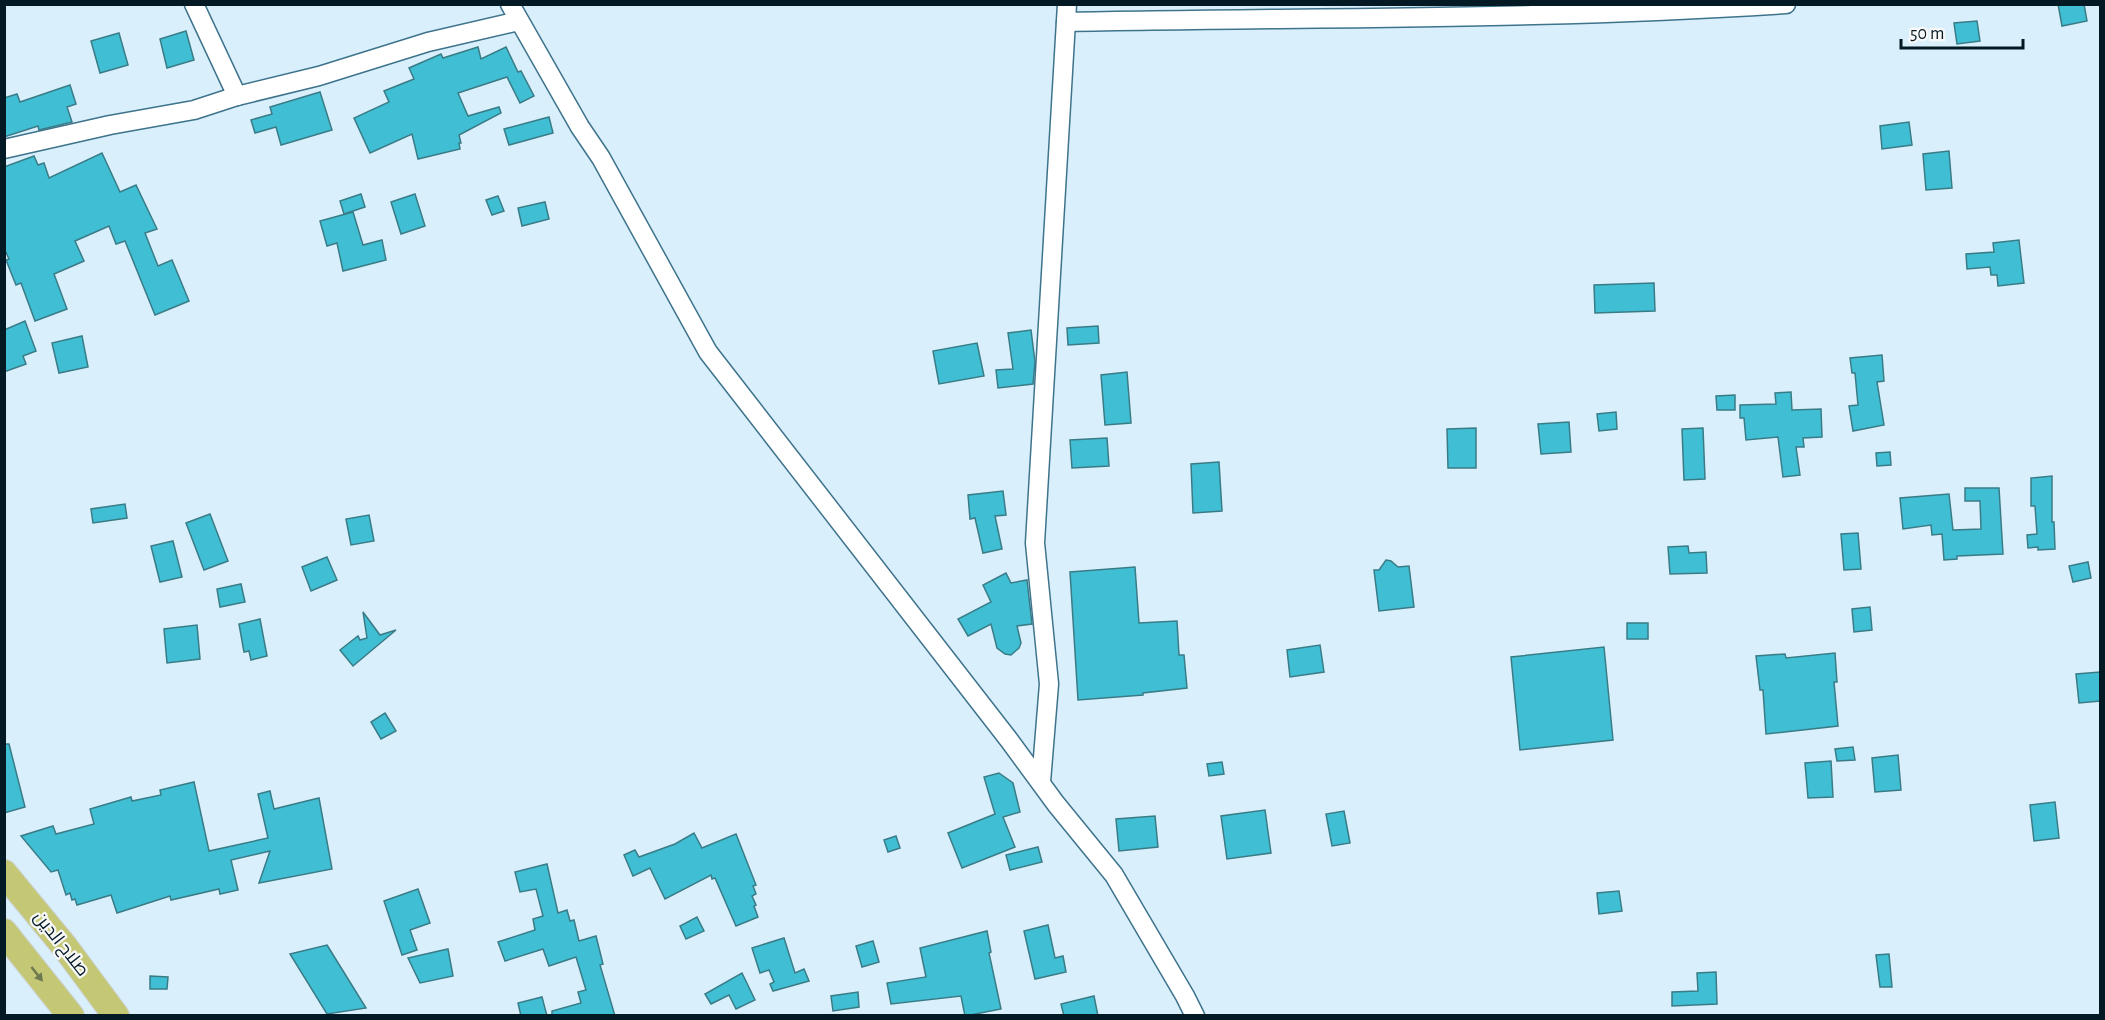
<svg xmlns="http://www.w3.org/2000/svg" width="2105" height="1020" font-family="'Alegreya Sans',Cairo,sans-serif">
  <rect width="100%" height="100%" fill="#d9effb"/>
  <g fill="#40bfd4" stroke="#397c87" stroke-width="1.5">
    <polygon points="2058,4 2084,4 2087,21 2062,26"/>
    <polygon points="1977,21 1980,41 1957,44 1954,23"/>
    <polygon points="186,31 194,60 167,68 160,39"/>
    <polygon points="119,33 128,65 100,73 91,41"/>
    <polygon points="478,47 481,59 506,47 518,72 521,71 534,96 520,103 507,77 458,93 468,116 499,107 501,113 459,135 461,143 459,143 460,149 418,159 412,134 370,153 354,118 389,102 384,91 414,79 409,68 441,54 443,58"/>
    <polygon points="70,85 76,104 67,107 72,122 39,130 38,126 4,137 4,98 17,94 20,102"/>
    <polygon points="320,92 332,130 281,145 276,127 255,133 251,120 272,114 270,107"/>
    <polygon points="549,117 553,133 509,145 504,129"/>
    <polygon points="1909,122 1912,145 1882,149 1880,126"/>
    <polygon points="1949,151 1952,188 1926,190 1923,154"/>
    <polygon points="102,153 120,192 136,185 157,229 145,233 158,266 172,260 189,301 155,315 125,241 116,244 109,226 75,241 84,261 54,274 67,309 35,321 21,283 16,285 6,260 9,259 4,248 4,167 34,156 38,165 44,163 49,178"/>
    <polygon points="361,194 365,207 344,214 340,201"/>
    <polygon points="415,194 425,226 401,234 391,202"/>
    <polygon points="498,196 504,211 492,215 486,200"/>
    <polygon points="545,202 549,219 522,226 518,208"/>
    <polygon points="353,212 363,245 382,240 386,260 343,271 337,243 327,246 320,221"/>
    <polygon points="2019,240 2024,283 1998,286 1997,275 1991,275 1990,267 1967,269 1966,254 1994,252 1993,243"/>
    <polygon points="1654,283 1655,311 1595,313 1594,285"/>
    <polygon points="25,321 36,351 23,356 26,364 4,372 4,330"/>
    <polygon points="1098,326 1099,343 1068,345 1067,328"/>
    <polygon points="1031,330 1035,362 1033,384 998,388 996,370 1013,369 1008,333"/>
    <polygon points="82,336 88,367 59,373 52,343"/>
    <polygon points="977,343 984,376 939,384 933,351"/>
    <polygon points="1882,355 1884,381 1877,382 1884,425 1853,431 1849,406 1858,405 1855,373 1852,373 1850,358"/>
    <polygon points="1127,372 1131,423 1105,425 1101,375"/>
    <polygon points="1791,392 1792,410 1821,409 1822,437 1803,438 1804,447 1796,447 1800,475 1783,477 1778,437 1746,440 1744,418 1740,418 1740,405 1776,404 1775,393"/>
    <polygon points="1735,395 1735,410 1717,410 1716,396"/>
    <polygon points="1616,412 1617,429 1599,431 1597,414"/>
    <polygon points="1569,422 1571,452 1541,454 1538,424"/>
    <polygon points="1476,428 1476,468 1448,468 1447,429"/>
    <polygon points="1703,428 1705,479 1684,480 1682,429"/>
    <polygon points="1107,438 1109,466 1072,468 1070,440"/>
    <polygon points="1890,452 1891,465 1877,466 1876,453"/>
    <polygon points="1219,462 1222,511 1193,513 1191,464"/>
    <polygon points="2052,476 2052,522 2054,522 2055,549 2038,550 2038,547 2028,548 2027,535 2037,534 2035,506 2031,506 2031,478"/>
    <polygon points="1965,488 1999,488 2003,554 1957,556 1957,559 1944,560 1942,534 1932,535 1931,525 1903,529 1900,498 1949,494 1953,530 1981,529 1980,501 1965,501"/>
    <polygon points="1003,491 1006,515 995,516 1002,549 983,553 975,518 970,519 968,495"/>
    <polygon points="125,504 127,518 93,523 91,509"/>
    <polygon points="210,514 228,561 204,570 186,523"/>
    <polygon points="369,515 374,541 351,545 346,519"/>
    <polygon points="1858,533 1861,569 1844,570 1841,534"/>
    <polygon points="173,541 182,577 160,582 151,546"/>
    <polygon points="1688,546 1689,553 1706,552 1707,573 1670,574 1668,547"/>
    <polygon points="327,557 337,580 311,591 302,567"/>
    <polygon points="1386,560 1391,561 1398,567 1409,566 1414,607 1379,611 1374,570 1379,570"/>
    <polygon points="2088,562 2091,578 2073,582 2069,566"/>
    <polygon points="1135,567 1139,623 1177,621 1179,655 1184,655 1187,688 1143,693 1143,695 1078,700 1070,572"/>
    <polygon points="1006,573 1011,583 1027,580 1032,624 1017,626 1021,643 1019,648 1011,655 1005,654 997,648 991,624 968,636 958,619 991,602 983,585"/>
    <polygon points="241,584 245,602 220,607 217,589"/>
    <polygon points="1870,607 1872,630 1854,632 1852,609"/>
    <polygon points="363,612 380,635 396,630 353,666 340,650 358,636 360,640 367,638"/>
    <polygon points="260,619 267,656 251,660 249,651 244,652 239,624"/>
    <rect x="1627" y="623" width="21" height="16"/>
    <polygon points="197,625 200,659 167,663 164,629"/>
    <polygon points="1320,645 1324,672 1290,677 1287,650"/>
    <polygon points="1604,647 1613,740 1520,750 1511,657"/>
    <polygon points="1835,653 1837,682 1834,682 1838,726 1766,734 1763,690 1760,690 1756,656 1785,654 1786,658"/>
    <polygon points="2100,672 2100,701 2079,703 2076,674"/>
    <polygon points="385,713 396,731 381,739 371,722"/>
    <polygon points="4,744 9,744 25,807 4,813"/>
    <polygon points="1853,747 1855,760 1837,761 1835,749"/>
    <polygon points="1898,755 1901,790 1875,792 1872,758"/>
    <polygon points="1831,761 1833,797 1808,798 1805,763"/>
    <polygon points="1222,762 1224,774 1209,776 1207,764"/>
    <polygon points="999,773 1013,783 1020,812 1003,817 1015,847 962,868 948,833 995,814 984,777"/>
    <polygon points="194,782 209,851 268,838 258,794 270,791 274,809 319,798 332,869 259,883 270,851 231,860 238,890 220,894 219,889 171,900 170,896 117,913 111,895 77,905 75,899 72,900 70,893 66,895 58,870 51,872 21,836 53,826 56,834 94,824 90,809 131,797 132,801 161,795 160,790"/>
    <polygon points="2055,802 2059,838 2034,841 2030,805"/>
    <polygon points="1265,810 1271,853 1227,859 1221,816"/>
    <polygon points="1344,811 1350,843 1332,846 1326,814"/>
    <polygon points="1155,816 1158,847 1119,851 1116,819"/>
    <polygon points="694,833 702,848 736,834 756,885 753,886 756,894 752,896 756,905 754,906 758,917 736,926 715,878 712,879 711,875 665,899 650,868 633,876 624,855 635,850 639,857 675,844"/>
    <polygon points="896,836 900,848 888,852 884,840"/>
    <polygon points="1038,847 1042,862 1010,870 1006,855"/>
    <polygon points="547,864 558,913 567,910 570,921 574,920 579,941 596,936 603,964 600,965 615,1016 552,1016 552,1011 581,1003 578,992 586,990 576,957 549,966 543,949 505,961 498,942 535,930 533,919 543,916 536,889 520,892 515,872"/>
    <polygon points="418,889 430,923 410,930 417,950 402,955 384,901"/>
    <polygon points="1619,891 1622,911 1599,914 1597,893"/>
    <polygon points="697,917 704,931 686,939 680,926"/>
    <polygon points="1048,925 1055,958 1063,956 1066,972 1035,979 1024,931"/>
    <polygon points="987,931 991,952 989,953 1001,1009 965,1016 961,996 891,1004 887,983 926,977 920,948"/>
    <polygon points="784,938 795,973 804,969 809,981 773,991 770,984 774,982 769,970 760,973 752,948"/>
    <polygon points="873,941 879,962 862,967 856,946"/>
    <polygon points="327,945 366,1008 327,1014 290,954"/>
    <polygon points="448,949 453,976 420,983 408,958"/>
    <polygon points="1889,954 1892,987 1880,987 1876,955"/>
    <polygon points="1716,972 1717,1004 1672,1006 1672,992 1698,991 1697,973"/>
    <polygon points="742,973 755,1000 736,1009 729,995 711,1004 705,994"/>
    <polygon points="150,976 168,977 167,989 150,989"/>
    <polygon points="858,992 859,1007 833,1011 831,996"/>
    <polygon points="1094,996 1098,1016 1064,1016 1061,1004"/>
    <polygon points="542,997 547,1016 521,1016 518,1003"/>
  </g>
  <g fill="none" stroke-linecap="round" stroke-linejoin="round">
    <g stroke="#3e738c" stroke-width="21">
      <g id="minor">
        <polyline points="194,4 237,96"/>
        <polyline points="510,4 580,127 601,158 708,352 1009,740 1056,804 1114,875 1185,996 1195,1016"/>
        <path d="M1066,22C1306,17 1546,20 1786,4"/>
        <polyline points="4,149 110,125 194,110 237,96 319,76 428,42 519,21"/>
        <polyline points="1041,782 1049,684 1035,543 1067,4"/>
      </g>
    </g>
    <g stroke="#cdd1d3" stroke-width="28">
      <g id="highway">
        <polyline points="4,873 65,947 116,1016"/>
        <polyline points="4,932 71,1016"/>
      </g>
    </g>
    <use href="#minor" stroke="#fff" stroke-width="18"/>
    <use href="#highway" stroke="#c4c875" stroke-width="26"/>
  </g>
  <defs><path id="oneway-solid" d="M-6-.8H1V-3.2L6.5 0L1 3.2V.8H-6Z" transform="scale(1.5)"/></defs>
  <use fill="#6d7950" href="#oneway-solid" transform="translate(37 974) rotate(52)"/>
  <g text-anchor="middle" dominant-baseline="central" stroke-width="4.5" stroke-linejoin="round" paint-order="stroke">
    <g font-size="18" fill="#031923" stroke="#f8f8f8">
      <text transform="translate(61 944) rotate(52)">صلاح الدين</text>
    </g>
  </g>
  <rect width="2105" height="1020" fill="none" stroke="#031923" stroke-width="12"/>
  <path d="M1901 39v9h122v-9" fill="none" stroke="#031923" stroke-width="3"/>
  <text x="1910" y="39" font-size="18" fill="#031923" stroke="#f8f8f8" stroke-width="4.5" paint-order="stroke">50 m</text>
</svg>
